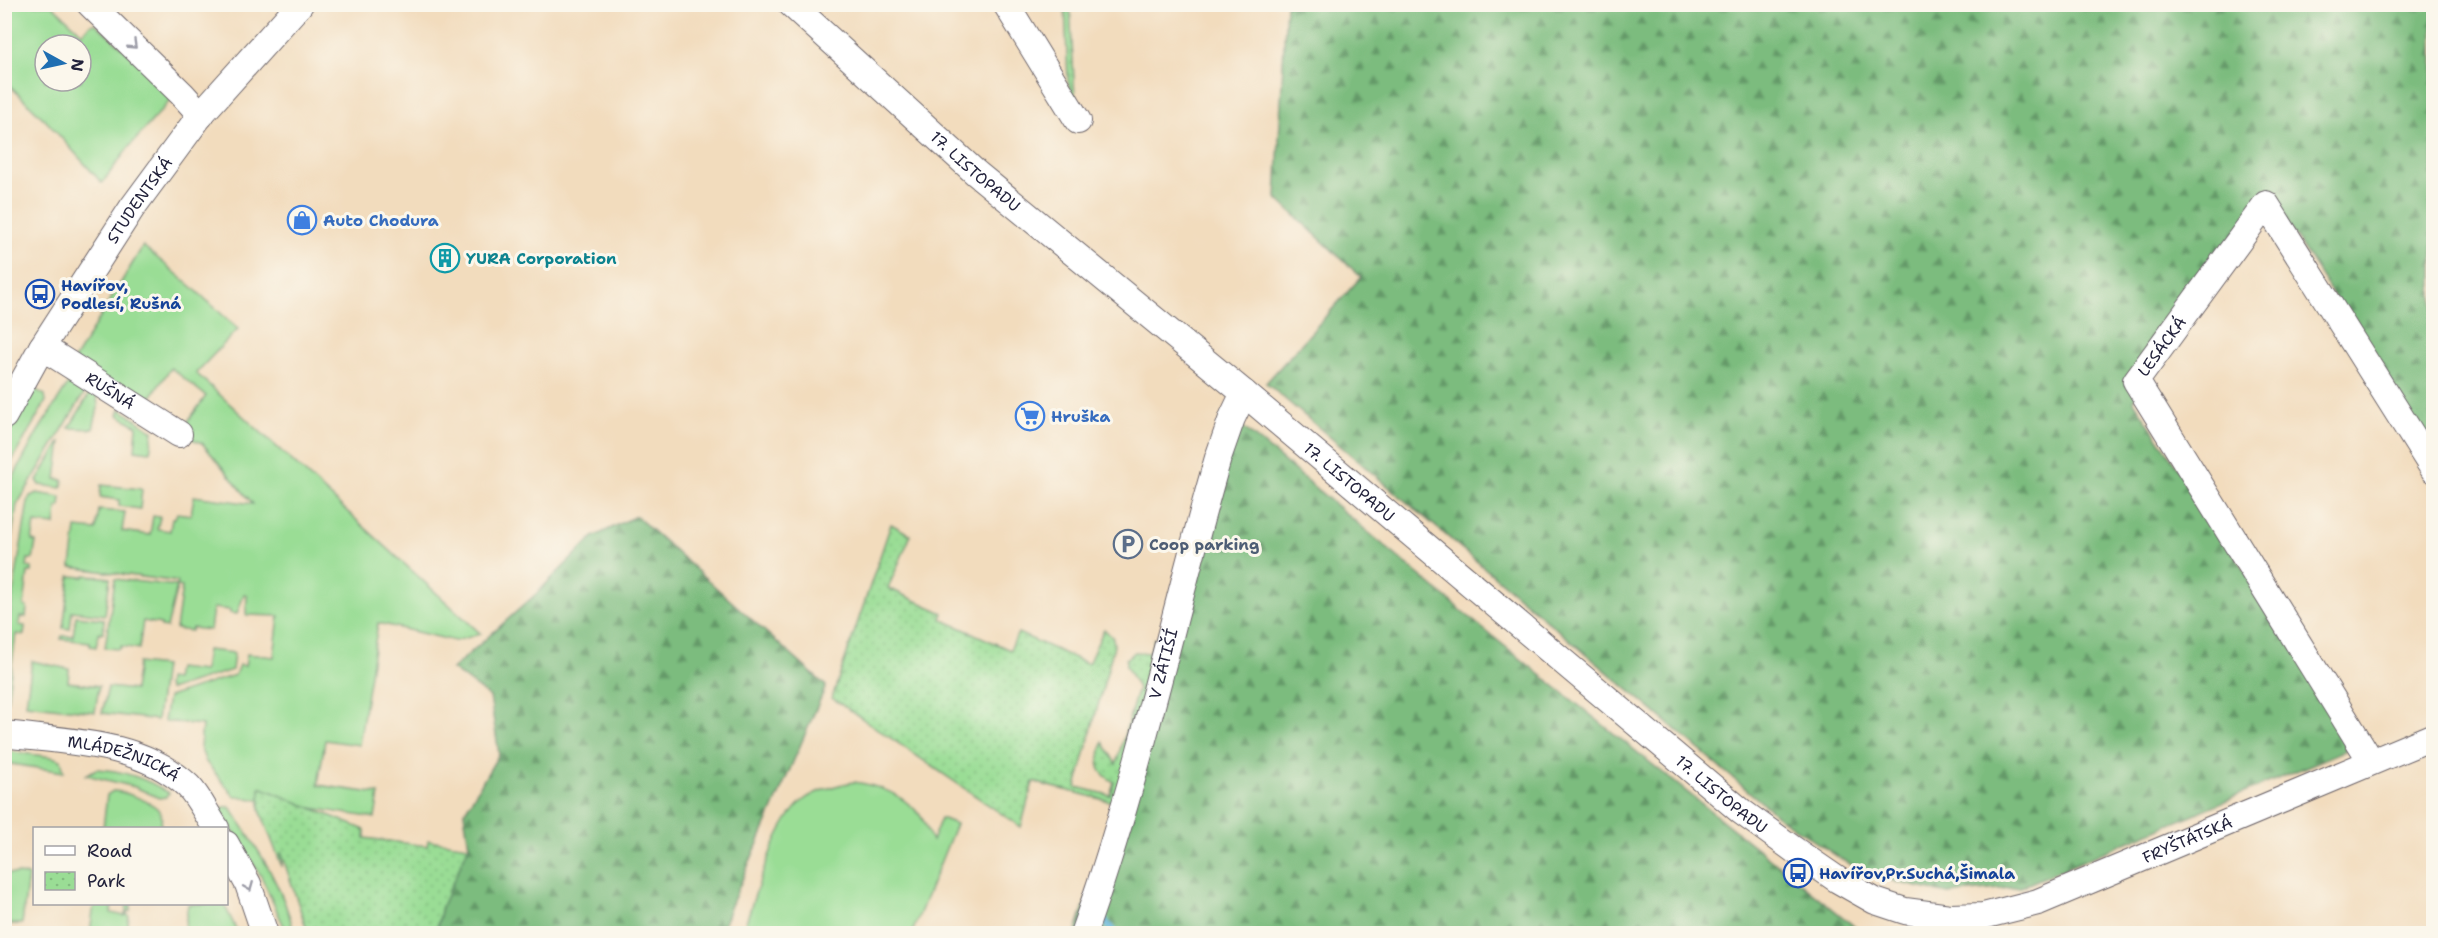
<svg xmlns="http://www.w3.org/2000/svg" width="2438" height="938" font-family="'Shantell Sans',sans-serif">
  <defs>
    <pattern id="forest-firs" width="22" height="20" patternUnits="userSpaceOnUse" patternTransform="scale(1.5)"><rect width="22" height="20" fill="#7bbc7e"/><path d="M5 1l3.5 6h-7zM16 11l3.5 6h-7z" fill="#649868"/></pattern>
    <pattern id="park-dots" width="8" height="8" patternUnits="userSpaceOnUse" patternTransform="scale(1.5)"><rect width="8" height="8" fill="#9add95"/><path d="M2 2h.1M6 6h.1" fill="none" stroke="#84bd81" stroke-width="1.8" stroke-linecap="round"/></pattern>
  </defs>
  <rect width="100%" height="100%" fill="#fbf7ec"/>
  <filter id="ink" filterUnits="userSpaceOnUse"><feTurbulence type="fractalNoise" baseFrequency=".0167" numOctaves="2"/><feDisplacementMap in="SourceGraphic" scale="12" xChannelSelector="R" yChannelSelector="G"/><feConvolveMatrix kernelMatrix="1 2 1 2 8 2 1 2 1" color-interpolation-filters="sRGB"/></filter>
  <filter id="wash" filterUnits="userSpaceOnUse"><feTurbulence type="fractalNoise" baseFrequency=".008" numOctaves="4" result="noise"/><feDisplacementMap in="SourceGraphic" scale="24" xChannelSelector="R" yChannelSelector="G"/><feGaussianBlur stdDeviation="1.35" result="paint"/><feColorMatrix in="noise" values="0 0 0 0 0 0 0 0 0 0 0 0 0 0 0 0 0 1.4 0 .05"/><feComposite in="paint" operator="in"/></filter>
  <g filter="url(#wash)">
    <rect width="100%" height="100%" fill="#f2dcbd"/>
    <g fill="#9add95" stroke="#5e8068" stroke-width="1.5" fill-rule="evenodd">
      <path d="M4,5H52L82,33L91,24H96L175,95L129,147L102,183L48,123L5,81ZM45,45H81V81H45Z"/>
      <polygon points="143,246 190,285 238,329 196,373 481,634 455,641 378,623 359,745 325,740 318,785 379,794 375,818 234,796 206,762 200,747 202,725 164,721 168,697 235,675 239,665 245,666 247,654 274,657 279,616 246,615 247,595 244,594 237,614 230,613 230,610 213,608 210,630 192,628 191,631 176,629 182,587 177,586 167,628 161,627 161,624 143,621 139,649 121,646 120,649 105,648 115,579 177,586 178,582 71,567 76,528 96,530 99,510 125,512 122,531 150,535 153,516 160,517 157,529 170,531 172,518 175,518 177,513 191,515 194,496 253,504 202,443 179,434 206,396 171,368 141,411 71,365"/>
      <polygon points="70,381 85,389 85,392 17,505 5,577 5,493 37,433"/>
      <polygon points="34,389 45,395 46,401 5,473 5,440"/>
      <polygon points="90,393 97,396 98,408 93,429 69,428"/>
      <polygon points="120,409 153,431 150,452 135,450 137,426 118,415"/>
      <polygon points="61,441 56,479 63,480 62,488 40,485 37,480"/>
      <polygon points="101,485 142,489 140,509 119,506 119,500 100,497"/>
      <polygon points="37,493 61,497 60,507 57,507 55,525 35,523 32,541 36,542 33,559 28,559 27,567 32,568 32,572 28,572 24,606 27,607 26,617 20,617 19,625 25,626 24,635 16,634 7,702 4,701 5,644 28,502 30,496"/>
      <polygon points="85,575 110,578 105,615 72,611 70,629 63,628 70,576 84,577"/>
      <polygon points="76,616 104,619 103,633 99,632 96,647 90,646 90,642 61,639 62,636 73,636"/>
      <polygon points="207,650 234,653 232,670 169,690 167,686 168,679 175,680 177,668 204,671"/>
      <polygon points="32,661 69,669 68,682 99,686 95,712 26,704"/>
      <polygon points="138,663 164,666 157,720 102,713 108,687 134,690"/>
      <polygon points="5,751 52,757 61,760 64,772 5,763"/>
      <path d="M96,769C122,770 147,779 169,793L166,797L159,798L135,787L86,775Z"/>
      <path d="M854,782C880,786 902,794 920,815C925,822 928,833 932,841L941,818L956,824L912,933H742C756,896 774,822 805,799C819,789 837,785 854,782Z"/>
      <path d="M113,791C123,791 158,803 161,814C162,818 161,824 160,828H103L107,795Z"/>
      <path d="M224,807H230C256,846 284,887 294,933H287L261,876L220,810Z"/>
      <polygon points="4,873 28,875 22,924 5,924"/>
      <polygon points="94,904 112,904 111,913 125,916 127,904 131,904 130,911 127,911 127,915 129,916 127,933 90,933"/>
      <polygon points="188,904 224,904 238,933 184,933"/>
    </g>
    <g fill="url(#forest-firs)" stroke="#4e6f5c" stroke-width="1.5">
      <polygon points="1286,5 2433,5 2433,451 2279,211 2278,199 2133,400 2339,713 2346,750 2021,887 1948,894 1896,882 1849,864 1780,818 1266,383 1361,277 1276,198"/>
      <polygon points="1238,423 1481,627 1864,934 1075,934"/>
      <polygon points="636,516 826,686 729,910 721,933 436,934 442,906 469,846 464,813 499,754 490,697 452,669 535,595 593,537"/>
    </g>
    <g fill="url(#park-dots)" stroke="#5e8068" stroke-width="1.5">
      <polygon points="1065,5 1070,5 1075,99 1070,91 1068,81"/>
      <path d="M891,524L911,535L888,588L943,613L941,619L1010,650L1018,633L1088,664L1104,629L1113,638L1114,646L1076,787L1110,795L1114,782C1093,771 1098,762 1103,742L1116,764L1138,688L1126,666V659L1135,652L1150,653L1154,639L1165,644L1117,803L1033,782L1021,827L832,698Z"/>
      <polygon points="260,787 365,830 365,838 427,846 428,840 469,846 442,906 436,933 308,933 281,852 282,867 260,810"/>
    </g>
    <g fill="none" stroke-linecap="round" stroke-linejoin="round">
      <polyline stroke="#5cb0d8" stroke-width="7" points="1104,920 1115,934"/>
    </g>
  </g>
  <g filter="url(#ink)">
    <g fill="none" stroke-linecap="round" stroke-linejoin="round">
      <g stroke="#6b6368" stroke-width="28">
        <g id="minor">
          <polyline points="90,4 182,94 201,115"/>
          <path id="s1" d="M791,4L976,173L1244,393L1742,812L1793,849L1838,880L1875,901L1905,911L1950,917L1983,916L2038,902L2434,736"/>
          <polyline points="1006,4 1078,121"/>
          <path id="s2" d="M42,347L179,434"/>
          <path id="s3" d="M4,416L42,347L132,208L202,113L300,4"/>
          <path id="s4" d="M4,734C66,742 140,741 188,786C199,797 207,815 216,828"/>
          <path id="s5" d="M2371,761L2136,381L2266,204L2434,470"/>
          <polyline points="226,844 248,884 265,934"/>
          <path id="s6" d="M1083,934C1139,779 1172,616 1218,458L1232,418L1244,393"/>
        </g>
      </g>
      <use href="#minor" stroke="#fff" stroke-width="26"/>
    </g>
    <defs><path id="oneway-chevron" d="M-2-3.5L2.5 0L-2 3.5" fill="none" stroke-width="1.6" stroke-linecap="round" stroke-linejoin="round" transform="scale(1.5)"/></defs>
    <g stroke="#9c9ca7">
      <use href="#oneway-chevron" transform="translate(133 45) rotate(44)"/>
      <use href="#oneway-chevron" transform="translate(249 887) rotate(68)"/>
    </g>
  </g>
  <defs>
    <g id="shop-ring" transform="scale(1.5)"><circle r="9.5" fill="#fbf7ec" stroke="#3f7fe0" stroke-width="1.5"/><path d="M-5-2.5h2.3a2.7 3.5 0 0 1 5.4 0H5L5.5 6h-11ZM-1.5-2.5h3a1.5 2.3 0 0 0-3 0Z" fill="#3f7fe0"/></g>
    <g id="building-ring" transform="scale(1.5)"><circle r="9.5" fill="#fbf7ec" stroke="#0f9aa8" stroke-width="1.5"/><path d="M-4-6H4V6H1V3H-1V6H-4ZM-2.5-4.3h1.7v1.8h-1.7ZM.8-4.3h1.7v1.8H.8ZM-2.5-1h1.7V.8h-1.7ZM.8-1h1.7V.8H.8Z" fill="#0f9aa8"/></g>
    <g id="bus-ring" transform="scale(1.5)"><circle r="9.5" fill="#fbf7ec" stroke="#1a4fb4" stroke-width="1.5"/><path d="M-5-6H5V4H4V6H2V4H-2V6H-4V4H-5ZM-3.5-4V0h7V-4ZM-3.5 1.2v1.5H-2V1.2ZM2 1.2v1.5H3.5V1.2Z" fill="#1a4fb4"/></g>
    <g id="supermarket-ring" transform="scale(1.5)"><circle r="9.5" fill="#fbf7ec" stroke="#3f7fe0" stroke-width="1.5"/><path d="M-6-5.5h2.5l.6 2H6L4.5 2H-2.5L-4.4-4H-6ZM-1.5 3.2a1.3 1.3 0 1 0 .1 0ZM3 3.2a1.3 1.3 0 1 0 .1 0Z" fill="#3f7fe0"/></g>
    <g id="parking-ring" transform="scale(1.5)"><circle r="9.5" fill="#fbf7ec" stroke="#5c6f8a" stroke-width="1.5"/><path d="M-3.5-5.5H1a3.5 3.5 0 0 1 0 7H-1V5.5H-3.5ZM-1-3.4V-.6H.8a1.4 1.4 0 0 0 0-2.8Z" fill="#5c6f8a"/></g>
  </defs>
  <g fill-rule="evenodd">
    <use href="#shop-ring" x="302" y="220"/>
    <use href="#building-ring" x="445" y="258"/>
    <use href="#bus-ring" x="40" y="294"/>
    <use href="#supermarket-ring" x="1030" y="416"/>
    <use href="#parking-ring" x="1128" y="544"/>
    <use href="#bus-ring" x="1798" y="873"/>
  </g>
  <g text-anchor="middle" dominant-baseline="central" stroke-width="6" stroke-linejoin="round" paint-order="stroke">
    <g font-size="16" fill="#22223b" stroke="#fbf7ec">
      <text stroke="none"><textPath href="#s1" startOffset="249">17. LISTOPADU</textPath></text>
      <text stroke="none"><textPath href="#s3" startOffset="255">STUDENTSKÁ</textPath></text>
      <text stroke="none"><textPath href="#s5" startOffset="490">LESÁCKÁ</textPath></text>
      <text stroke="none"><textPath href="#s2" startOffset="81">RUŠNÁ</textPath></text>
      <text stroke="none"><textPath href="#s1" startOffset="735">17. LISTOPADU</textPath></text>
      <text stroke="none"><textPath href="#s6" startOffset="282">V ZÁTIŠÍ</textPath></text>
      <text stroke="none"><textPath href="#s4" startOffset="123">MLÁDEŽNICKÁ</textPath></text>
      <text stroke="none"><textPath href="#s1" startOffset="1221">17. LISTOPADU</textPath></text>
      <text stroke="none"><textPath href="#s1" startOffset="1737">FRYŠTÁTSKÁ</textPath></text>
    </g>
    <g font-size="16" font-weight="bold" fill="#366cbe" stroke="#fbf7ec" text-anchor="start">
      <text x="323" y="220">Auto Chodura</text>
      <text x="1051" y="416">Hruška</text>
    </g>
    <g font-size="16" font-weight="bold" fill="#0d838f" stroke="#fbf7ec" text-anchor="start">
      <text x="466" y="258">YURA Corporation</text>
    </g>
    <g font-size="16" font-weight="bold" fill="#164399" stroke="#fbf7ec" text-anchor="start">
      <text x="61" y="285">Havířov,<tspan x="61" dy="18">Podlesí, Rušná</tspan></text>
      <text x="1819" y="873">Havířov,Pr.Suchá,Šimala</text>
    </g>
    <g font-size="16" font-weight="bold" fill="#4e5e75" stroke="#fbf7ec" text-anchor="start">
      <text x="1149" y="544">Coop parking</text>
    </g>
  </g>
  <rect width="2438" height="938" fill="none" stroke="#fbf7ec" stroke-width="24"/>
  <rect x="33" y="827" width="195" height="78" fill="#fbf7ec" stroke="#a4a2a5" stroke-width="1.5"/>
  <rect x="45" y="846" width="30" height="9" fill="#ffffff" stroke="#a4a2a5" stroke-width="1.5"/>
  <text x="87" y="857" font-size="18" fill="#22223b">Road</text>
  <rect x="45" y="872" width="30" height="18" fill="url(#park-dots)" stroke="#a4a2a5" stroke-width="1.5"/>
  <text x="87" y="887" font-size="18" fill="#22223b">Park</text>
  <g transform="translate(63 63) rotate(98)"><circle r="28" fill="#fbf7ec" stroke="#a4a2a5" stroke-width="1.5"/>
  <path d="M0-4.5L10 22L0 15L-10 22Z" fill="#1f6fb2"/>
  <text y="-9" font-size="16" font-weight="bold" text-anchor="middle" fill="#22223b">N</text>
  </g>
</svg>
